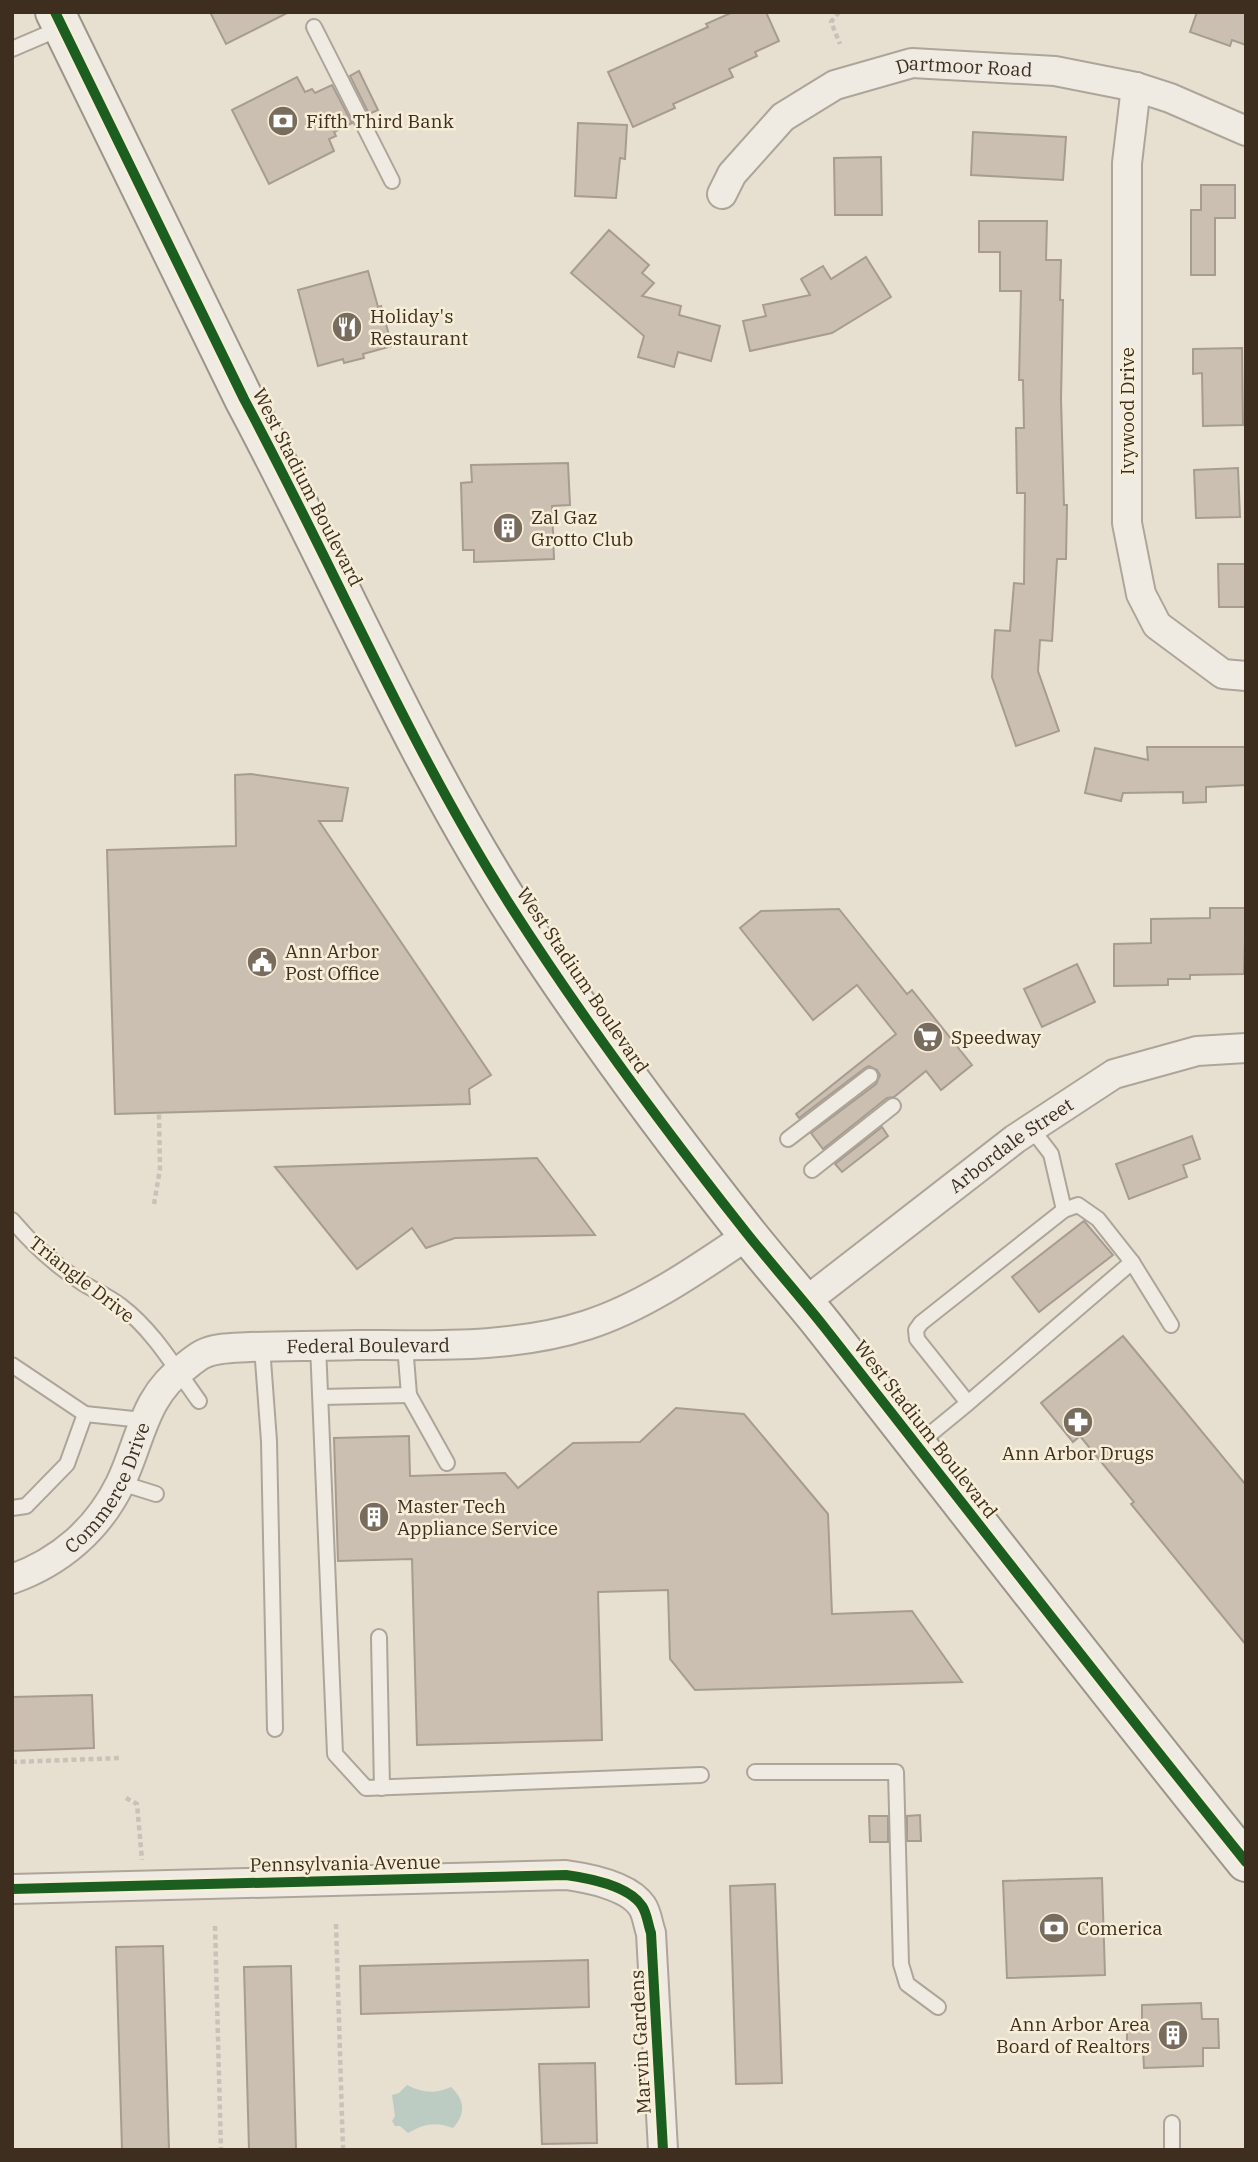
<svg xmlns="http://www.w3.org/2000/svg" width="1258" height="2162" font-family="'IBM Plex Serif',serif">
  <rect width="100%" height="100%" fill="#e7e0d1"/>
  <path fill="#bcccc2" d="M407,2085C423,2093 435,2094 451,2087C465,2100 466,2114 453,2128C436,2121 423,2124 408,2133L400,2126H395L392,2121L395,2116L392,2095L399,2093Z"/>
  <g fill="#cbbfb2" stroke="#a89c90" stroke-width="2">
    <polygon points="210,12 289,12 226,44"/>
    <polygon points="733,12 766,12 779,41 755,52 757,56 729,69 733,77 673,104 675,108 633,127 608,72 708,27 706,24"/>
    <polygon points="1197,12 1246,12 1246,45 1232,40 1230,46 1190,32"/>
    <polygon points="359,71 378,110 369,114 350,76"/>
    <polygon points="297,77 305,92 312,89 315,93 332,85 352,123 334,132 336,136 329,139 334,151 269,184 232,110"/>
    <polygon points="578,123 627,125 625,159 620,158 616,198 575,196"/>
    <polygon points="973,132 1066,137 1063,180 971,175"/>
    <polygon points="881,157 882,215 835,215 834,158"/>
    <polygon points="1201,185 1235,185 1235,218 1215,218 1215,275 1191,275 1191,210 1201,210"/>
    <polygon points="979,221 1047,221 1046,260 1061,260 1060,300 1063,300 1061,399 1064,505 1067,505 1066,559 1057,559 1052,641 1040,640 1038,671 1059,731 1016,746 992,677 995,630 1010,631 1014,583 1024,584 1025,493 1017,493 1016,428 1024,428 1023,380 1019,380 1021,291 1000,291 1000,252 979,252"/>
    <polygon points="609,230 649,265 642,273 654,283 642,296 681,306 679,315 720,326 711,361 678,352 674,367 638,357 644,336 571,273"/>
    <polygon points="866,257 891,297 832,333 750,351 743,321 766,316 763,305 810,295 801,279 823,266 831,279"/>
    <polygon points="368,271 378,307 381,306 392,346 363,354 364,358 344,363 343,359 318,366 298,290"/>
    <polygon points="1242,348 1243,425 1203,426 1202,373 1193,374 1193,349"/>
    <polygon points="568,463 570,505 552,506 554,559 474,562 474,550 463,550 461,483 472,482 471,465"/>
    <polygon points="1238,468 1240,517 1196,518 1194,470"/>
    <polygon points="1218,564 1246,564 1246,607 1219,607"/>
    <polygon points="1147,747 1246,747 1246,785 1206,787 1206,802 1183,803 1183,792 1123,793 1121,801 1085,793 1095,748 1148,760"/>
    <polygon points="251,774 348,788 342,821 319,821 491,1075 469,1089 470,1104 115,1114 107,850 236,846 235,775"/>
    <polygon points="1210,908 1246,908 1244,974 1190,975 1190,979 1168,979 1168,985 1114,986 1114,944 1151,943 1151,919 1210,918"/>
    <polygon points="839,909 907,994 912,990 972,1065 941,1090 926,1071 894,1097 887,1098 823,1149 811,1133 876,1084 880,1075 877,1070 869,1066 865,1068 799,1118 796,1114 896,1034 857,985 813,1020 740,928 761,911"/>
    <polygon points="1077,964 1095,1002 1042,1027 1024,989"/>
    <polygon points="882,1127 888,1136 842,1172 835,1164"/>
    <polygon points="1192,1136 1200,1159 1183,1165 1187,1177 1129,1199 1116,1164"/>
    <polygon points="537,1158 595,1235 455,1238 426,1248 412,1228 357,1269 275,1167"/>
    <polygon points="1084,1221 1113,1255 1039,1312 1012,1277"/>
    <polygon points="1123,1336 1246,1485 1246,1645 1131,1504 1134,1502 1080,1436 1073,1442 1041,1403"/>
    <polygon points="676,1408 744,1414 828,1514 832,1614 912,1611 962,1682 695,1690 670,1659 668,1590 598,1592 602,1740 417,1745 412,1559 338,1561 334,1438 409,1436 410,1476 505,1473 518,1488 573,1443 640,1442"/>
    <polygon points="92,1695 94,1748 12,1751 12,1697"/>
    <polygon points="920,1815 921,1841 907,1841 907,1816"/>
    <polygon points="869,1816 888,1816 888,1842 870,1842"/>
    <polygon points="1102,1878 1105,1975 1007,1978 1003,1881"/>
    <polygon points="775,1884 782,2083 736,2084 730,1886"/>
    <polygon points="163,1946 169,2150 122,2150 116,1947"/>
    <polygon points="588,1960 589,2007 361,2014 360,1966"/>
    <polygon points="291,1966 296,2150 249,2150 244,1967"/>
    <polygon points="1201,2003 1202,2019 1218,2019 1219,2048 1203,2048 1203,2066 1144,2068 1143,2048 1127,2048 1127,2022 1142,2022 1142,2005"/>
    <polygon points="595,2063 597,2143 542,2144 539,2064"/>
  </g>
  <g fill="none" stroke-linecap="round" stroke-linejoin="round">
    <g stroke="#ada599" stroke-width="18">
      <g id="lane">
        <polyline points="314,27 392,181"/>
        <polyline points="12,49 61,28"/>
        <polyline points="1031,1128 1051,1154 1064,1210"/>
        <polyline points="788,1139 870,1076"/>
        <polyline points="812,1170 893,1106"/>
        <path d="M12,1220C33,1245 56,1266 84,1284C96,1291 110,1297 121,1306C154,1331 175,1368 199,1401"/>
        <polyline points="1132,1262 1171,1325"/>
        <polyline points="318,1345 335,1754 366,1788 701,1775"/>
        <polyline points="262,1347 269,1441 275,1729"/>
        <polyline points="12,1365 85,1414 143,1420"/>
        <polyline points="409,1395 447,1463"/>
        <polyline points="322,1397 409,1395 405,1345"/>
        <polyline points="918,1444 968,1403 1132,1262 1098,1219 1078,1205 1064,1210 921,1323 916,1330 917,1339 968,1403"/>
        <polyline points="121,1483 156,1494"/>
        <polyline points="12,1508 26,1506 67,1464 85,1414"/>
        <polyline points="379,1637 382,1788"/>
        <polyline points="755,1772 896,1772 901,1964 907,1984 938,2007"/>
        <polyline points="1172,2123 1172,2150"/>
      </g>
    </g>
    <g stroke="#ada599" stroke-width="32">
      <g id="street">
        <polyline points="1136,87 1127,163 1127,523 1141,594 1157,625 1223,674 1246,676"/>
        <path id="s1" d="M722,194L732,174L783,117L835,85L912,63L1055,71L1136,87L1170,98L1246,131"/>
        <path id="s2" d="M805,1302L1015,1139L1114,1074L1197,1051L1246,1048"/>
        <path id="s3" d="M12,1579C60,1562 98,1529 120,1484C141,1441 143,1396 186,1366C191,1362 197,1357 203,1354C217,1347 235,1348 250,1347C285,1346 321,1346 356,1345C432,1345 513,1349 587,1325C644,1307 699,1268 748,1235"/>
        <path d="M12,1889L566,1875C588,1878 629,1886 642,1906C647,1913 648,1925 651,1933L663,2150"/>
      </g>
    </g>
    <g stroke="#9c958a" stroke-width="42">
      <path id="secondary" d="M55,12L244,399C334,567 408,744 510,905C582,1018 662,1126 745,1231C771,1264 799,1295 825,1328C965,1506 1103,1685 1246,1862"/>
    </g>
    <g stroke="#c8c2b9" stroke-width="4.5" stroke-dasharray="5 3.5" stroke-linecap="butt">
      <polyline points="839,12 831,22 840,44"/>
      <polyline points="154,1204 160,1169 159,1114"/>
      <polyline points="12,1762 122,1758"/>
      <polyline points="126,1798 137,1804 142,1860"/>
      <polyline points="336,1924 343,2150"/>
      <polyline points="215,1926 221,2150"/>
    </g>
    <use href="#lane" stroke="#efebe3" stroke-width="14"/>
    <use href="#street" stroke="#efebe3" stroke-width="28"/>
    <use href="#secondary" stroke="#efebe3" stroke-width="38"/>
    <g stroke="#f7eed8" stroke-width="15">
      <g id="cycleway">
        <path d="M55,12L244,399C334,567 408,744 510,905C582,1018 662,1126 745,1231C771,1264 799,1295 825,1328C965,1506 1103,1685 1246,1862"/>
        <path d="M12,1889L566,1875C588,1878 629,1886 642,1906C647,1913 648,1925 651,1933L663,2150"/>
      </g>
    </g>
    <use href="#cycleway" stroke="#1b5e20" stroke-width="10"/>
  </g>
  <defs>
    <g id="bank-disc" transform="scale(1.575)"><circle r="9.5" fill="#786c5e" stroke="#f7eed8"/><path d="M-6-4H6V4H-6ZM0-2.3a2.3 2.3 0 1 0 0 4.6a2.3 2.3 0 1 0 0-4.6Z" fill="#fff"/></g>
    <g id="restaurant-disc" transform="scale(1.575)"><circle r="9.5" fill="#786c5e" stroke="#f7eed8"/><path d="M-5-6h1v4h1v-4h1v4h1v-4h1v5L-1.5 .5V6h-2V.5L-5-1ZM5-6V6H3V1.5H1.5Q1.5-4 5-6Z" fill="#fff"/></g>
    <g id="building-disc" transform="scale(1.575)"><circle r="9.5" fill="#786c5e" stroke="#f7eed8"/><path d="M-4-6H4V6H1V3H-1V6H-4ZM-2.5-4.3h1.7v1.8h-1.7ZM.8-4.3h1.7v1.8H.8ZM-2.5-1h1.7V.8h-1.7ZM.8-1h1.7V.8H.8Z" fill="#fff"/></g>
    <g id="civic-disc" transform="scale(1.575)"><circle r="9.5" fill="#786c5e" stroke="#f7eed8"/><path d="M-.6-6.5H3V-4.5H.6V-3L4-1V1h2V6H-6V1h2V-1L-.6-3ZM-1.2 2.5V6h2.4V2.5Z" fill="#fff"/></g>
    <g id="supermarket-disc" transform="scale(1.575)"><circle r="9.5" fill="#786c5e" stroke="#f7eed8"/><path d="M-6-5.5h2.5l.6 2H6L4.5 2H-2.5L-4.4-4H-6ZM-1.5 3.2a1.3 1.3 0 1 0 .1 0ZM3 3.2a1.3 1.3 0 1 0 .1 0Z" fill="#fff"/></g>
    <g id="pharmacy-disc" transform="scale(1.575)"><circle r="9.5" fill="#786c5e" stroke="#f7eed8"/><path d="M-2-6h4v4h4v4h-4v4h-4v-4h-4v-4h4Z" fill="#fff"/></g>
  </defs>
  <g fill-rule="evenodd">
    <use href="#bank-disc" x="283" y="121"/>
    <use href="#restaurant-disc" x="347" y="327"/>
    <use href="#building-disc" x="508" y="528"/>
    <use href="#civic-disc" x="262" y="962"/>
    <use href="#supermarket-disc" x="928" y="1037"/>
    <use href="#pharmacy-disc" x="1078" y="1422"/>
    <use href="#building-disc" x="374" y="1517"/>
    <use href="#bank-disc" x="1054" y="1928"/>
    <use href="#building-disc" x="1173" y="2035"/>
  </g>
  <g text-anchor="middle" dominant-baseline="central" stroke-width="5" stroke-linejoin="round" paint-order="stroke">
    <g font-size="19" fill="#3d2e20" stroke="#f7eed8">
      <text stroke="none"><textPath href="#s1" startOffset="292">Dartmoor Road</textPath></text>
      <text transform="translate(1127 411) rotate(-90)">Ivywood Drive</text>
      <text transform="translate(308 487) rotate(63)">West Stadium Boulevard</text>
      <text transform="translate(583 980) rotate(56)">West Stadium Boulevard</text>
      <text stroke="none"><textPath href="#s2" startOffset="259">Arbordale Street</textPath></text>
      <text transform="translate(82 1279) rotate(38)">Triangle Drive</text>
      <text stroke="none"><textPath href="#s3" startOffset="472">Federal Boulevard</textPath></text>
      <text transform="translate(926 1429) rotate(52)">West Stadium Boulevard</text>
      <text stroke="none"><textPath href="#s3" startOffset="138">Commerce Drive</textPath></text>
      <text transform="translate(345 1863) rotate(-1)">Pennsylvania Avenue</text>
      <text transform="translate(640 2042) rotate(-93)">Marvin Gardens</text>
    </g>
    <g font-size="19" fill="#3d2e20" stroke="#f7eed8" text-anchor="start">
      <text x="306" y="121">Fifth Third Bank</text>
      <text x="370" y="316">Holiday's<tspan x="370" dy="22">Restaurant</tspan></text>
      <text x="531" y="517">Zal Gaz<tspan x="531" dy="22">Grotto Club</tspan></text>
      <text x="285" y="951">Ann Arbor<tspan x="285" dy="22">Post Office</tspan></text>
      <text x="951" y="1037">Speedway</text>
      <text x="1078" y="1453" text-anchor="middle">Ann Arbor Drugs</text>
      <text x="397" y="1506">Master Tech<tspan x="397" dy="22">Appliance Service</tspan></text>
      <text x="1077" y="1928">Comerica</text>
      <text x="1150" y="2024" text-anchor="end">Ann Arbor Area<tspan x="1150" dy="22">Board of Realtors</tspan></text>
    </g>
  </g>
  <rect width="1258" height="2162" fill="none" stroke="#3d2e20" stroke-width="28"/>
</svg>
